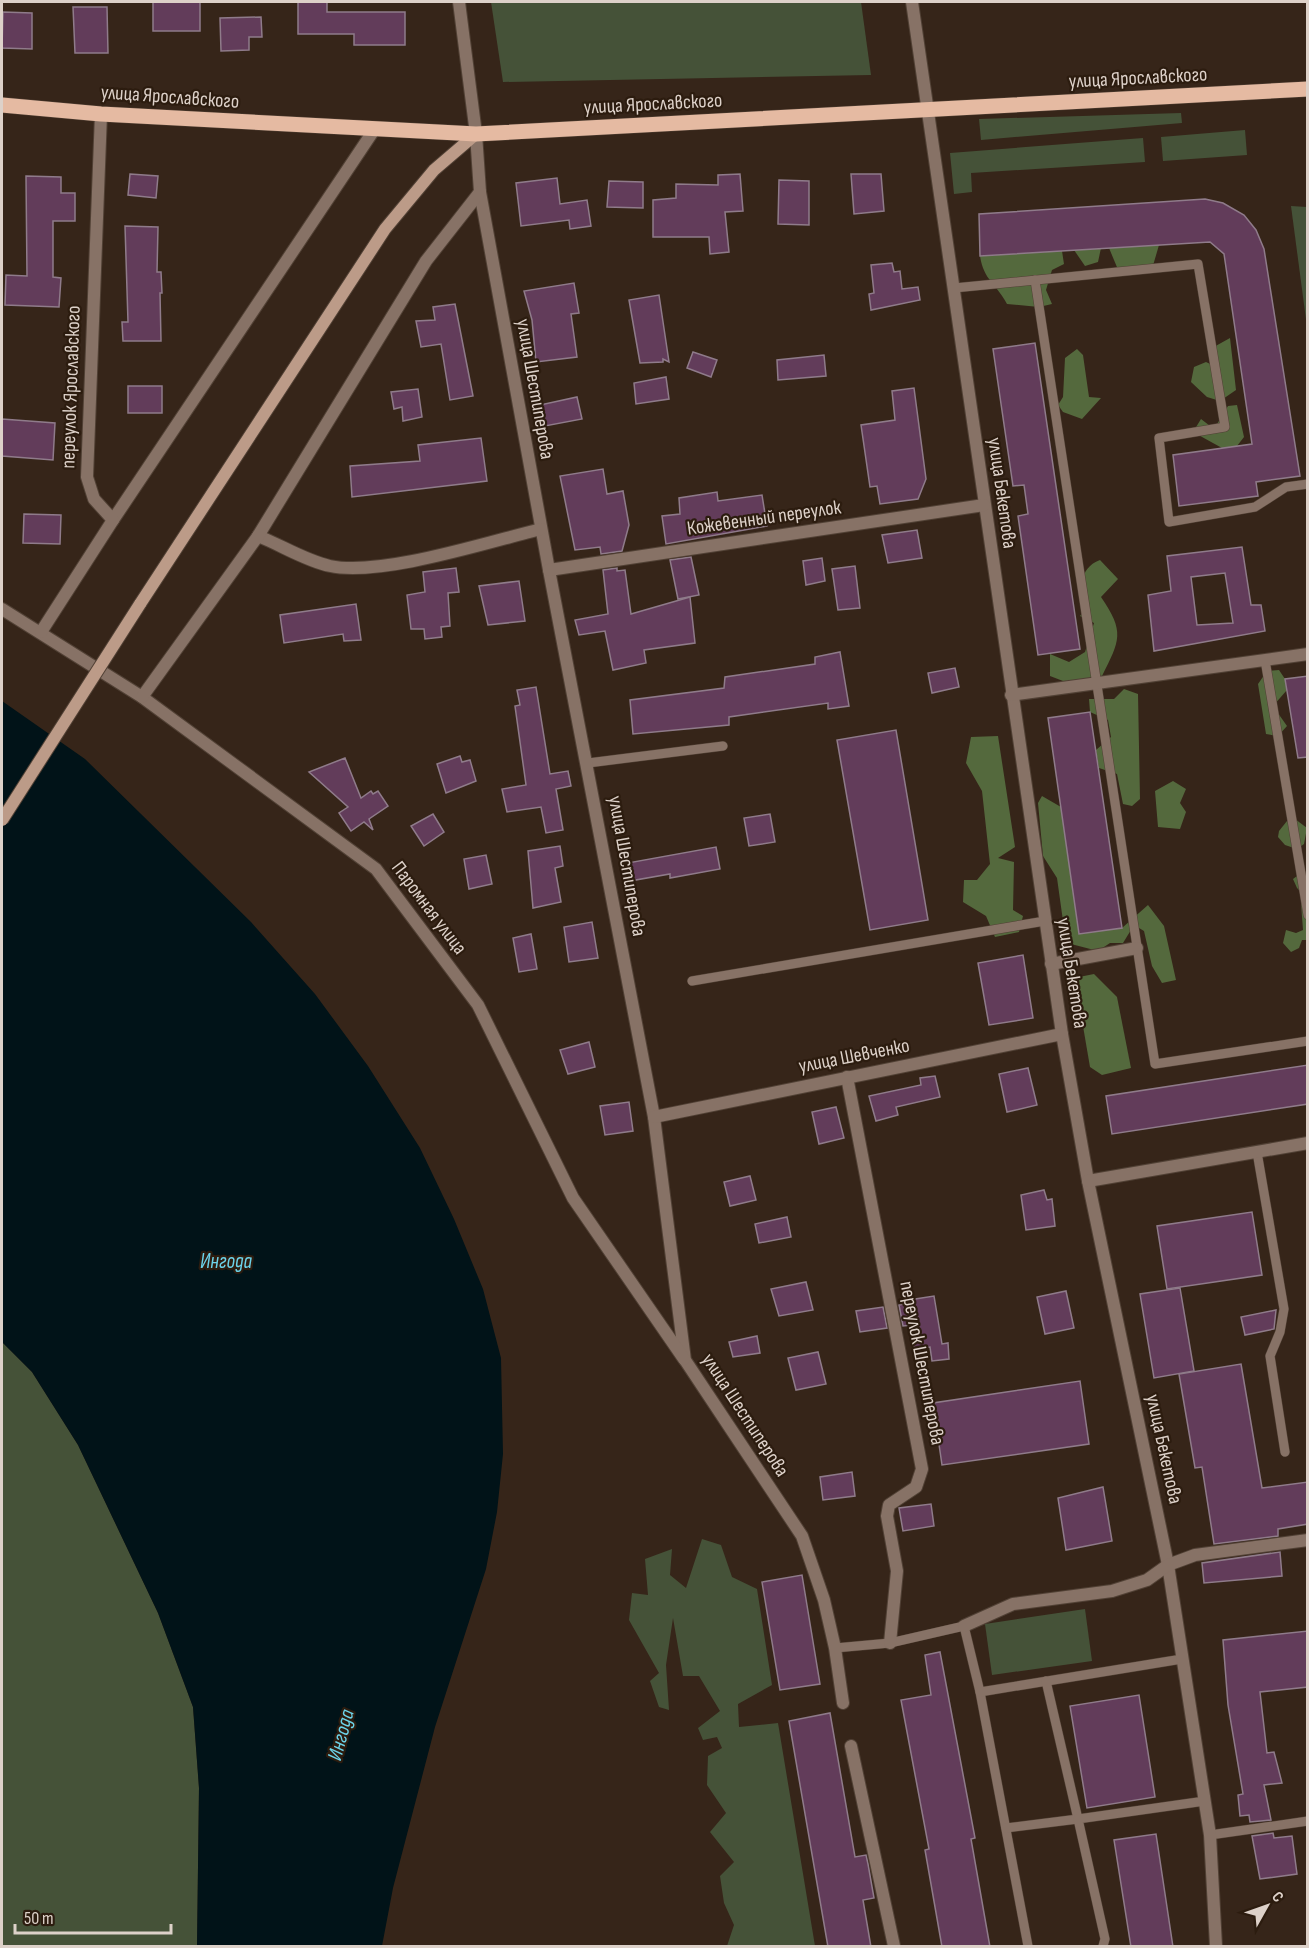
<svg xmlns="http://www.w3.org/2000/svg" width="1309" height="1948" font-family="'Sofia Sans Condensed',sans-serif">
  <rect width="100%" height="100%" fill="#362519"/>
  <g fill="#455238">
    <polygon points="491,2 861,2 871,75 503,82"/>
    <polygon points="1181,113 1182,123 981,140 979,119"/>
    <polygon points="1245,130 1247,155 1163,161 1161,137"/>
    <polygon points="1143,138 1145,162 971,173 972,192 954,194 950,153"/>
    <polygon points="1291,206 1307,207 1307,327"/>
    <polygon points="2,1342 32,1372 78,1445 158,1613 193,1707 199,1788 197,1946 2,1946"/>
    <polygon points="702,1539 721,1545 732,1577 757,1589 772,1685 738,1704 739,1727 778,1723 815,1946 727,1946 734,1925 724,1903 720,1876 734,1862 710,1832 726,1813 707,1785 708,1756 722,1748 717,1737 703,1740 698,1728 720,1711 699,1676 683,1676 673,1618 666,1665 669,1710 659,1707 650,1681 659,1673 629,1620 632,1593 648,1595 645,1559 672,1549 670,1575 686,1588"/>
    <polygon points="1085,1609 1092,1661 992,1675 985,1624"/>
  </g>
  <g fill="#54693d">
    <polygon points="1159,245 1152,269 1119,272 1109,248"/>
    <polygon points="1101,248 1098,262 1085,266 1074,250"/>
    <path d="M1062,251L1064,264L1052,270L1046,290L1052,304L1039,307L1007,304C996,283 984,281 980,256Z"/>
    <polygon points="1230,338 1236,390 1220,401 1207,397 1191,382 1194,367 1206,362 1219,368 1212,348"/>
    <polygon points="1077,349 1083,355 1089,397 1101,398 1082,419 1063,412 1058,405 1063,397 1065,358"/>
    <polygon points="1237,405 1244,437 1237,446 1222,448 1193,432 1201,419 1214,429 1228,406"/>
    <path d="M1100,560L1118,579L1101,597C1125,632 1120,640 1102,676L1076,686L1050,676V654L1069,662L1085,652L1094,623L1080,616L1085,610C1082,589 1077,569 1100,560Z"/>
    <polygon points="1279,670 1285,679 1287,690 1273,706 1287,726 1278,736 1266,734 1258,684 1267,671"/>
    <polygon points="1124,689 1138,694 1140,799 1132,806 1123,804 1117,774 1099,768 1096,750 1111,737 1108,720 1090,712 1089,699 1114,699"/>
    <polygon points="998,736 1015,847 998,858 1014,862 1013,910 1023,916 1019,932 995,937 986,916 963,902 964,880 977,880 990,864 982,791 966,763 971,737"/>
    <polygon points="1173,781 1186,789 1180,803 1186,812 1180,829 1158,827 1155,791"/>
    <polygon points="1042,796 1061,807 1079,934 1122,928 1148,905 1164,926 1176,980 1162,983 1152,966 1144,931 1134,925 1123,943 1110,943 1098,951 1071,944 1068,939 1070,925 1063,921 1057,878 1043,856 1038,803"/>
    <polygon points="1291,816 1307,828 1304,844 1297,849 1285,845 1278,837 1279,831"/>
    <polygon points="1301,873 1307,881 1307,940 1302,940 1299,948 1291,952 1283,943 1286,930 1296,933 1303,930 1301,903 1304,895 1297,888 1293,879"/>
    <polygon points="1094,974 1117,997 1131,1068 1102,1075 1090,1067 1077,991 1079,977"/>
  </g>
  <polygon fill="#011318" points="2,701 85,759 251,922 315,994 368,1066 420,1148 454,1219 483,1289 501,1358 503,1454 497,1512 486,1569 435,1727 393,1888 382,1946 197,1946 199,1788 193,1707 158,1613 78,1445 32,1372 2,1342"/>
  <g fill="#623c5a" stroke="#8f7b8a" stroke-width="1.5" fill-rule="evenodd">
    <rect x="153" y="2" width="47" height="29"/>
    <polygon points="298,2 327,2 327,12 405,12 405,45 354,45 354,34 298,34"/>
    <polygon points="73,7 107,7 108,53 75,53"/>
    <polygon points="3,12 32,13 32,49 2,48"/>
    <polygon points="261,17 262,37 249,37 249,50 221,51 220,18"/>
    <polygon points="130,174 158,176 156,198 128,195"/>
    <polygon points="740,174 743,211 725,212 729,252 710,254 709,237 653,237 653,200 676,198 676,184 718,185 718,175"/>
    <polygon points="851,174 881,174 884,211 854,214"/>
    <polygon points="26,176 61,177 61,193 75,193 75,221 53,221 53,277 61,278 59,307 5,305 6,275 27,276"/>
    <polygon points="557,178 560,204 587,200 591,226 570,229 569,220 521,226 516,183"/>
    <polygon points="779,180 809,181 809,225 778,224"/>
    <polygon points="609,181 643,182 643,208 607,207"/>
    <polygon points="1205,199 1223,203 1244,215 1256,230 1264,249 1300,476 1256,482 1258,496 1179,506 1173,455 1252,444 1224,254 1210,242 980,256 979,214"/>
    <polygon points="125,226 158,227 157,272 161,272 162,293 160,293 161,341 123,341 122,322 128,322"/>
    <polygon points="892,263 894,272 900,271 902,289 918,287 920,300 871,310 869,294 874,293 871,265"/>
    <polygon points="574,283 579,313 571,314 577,357 536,362 532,320 524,291"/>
    <polygon points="659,295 669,362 663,359 663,362 640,363 629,300"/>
    <polygon points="455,304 473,396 450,400 441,344 421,347 416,321 435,320 433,307"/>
    <polygon points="1035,343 1080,649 1038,655 1018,516 1028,514 1024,485 1013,486 993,349"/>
    <polygon points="693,352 717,360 711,377 687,368"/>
    <polygon points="824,355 826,376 778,380 777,360"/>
    <polygon points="666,377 669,399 636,404 634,383"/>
    <rect x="128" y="386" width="34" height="27"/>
    <polygon points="914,388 926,479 918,499 880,504 877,486 870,487 861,425 895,420 892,391"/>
    <polygon points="418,389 422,417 403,421 402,407 394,409 391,392"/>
    <polygon points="577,397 582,419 545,426 540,405"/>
    <polygon points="2,419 55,423 53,460 2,456"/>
    <polygon points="481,438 487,481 352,497 350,466 420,461 418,445"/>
    <polygon points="603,469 607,494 623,491 629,525 622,551 601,554 600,547 575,550 560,476"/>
    <polygon points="717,492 718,501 762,495 767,526 666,544 662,516 680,514 679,498"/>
    <polygon points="24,514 61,515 60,544 23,543"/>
    <polygon points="917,530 922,558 888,563 882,535"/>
    <path d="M1242,547L1251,605H1261L1265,631L1154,651L1148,595L1171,591L1167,556ZM1225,573L1233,623L1197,625L1191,577Z"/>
    <polygon points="691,557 699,595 678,599 670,560"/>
    <polygon points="822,558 825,581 806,585 803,561"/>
    <polygon points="855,566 860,608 838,610 832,569"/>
    <polygon points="456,568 459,592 448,593 450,626 441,627 442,637 425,639 424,629 411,629 407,595 425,592 423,572"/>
    <polygon points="617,568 617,571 625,570 631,614 690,597 695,643 644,650 646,663 613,670 605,631 579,635 575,620 608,614 603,570"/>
    <polygon points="519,581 525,621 488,625 479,586"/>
    <polygon points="356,604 361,640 344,641 343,634 284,643 280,615"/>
    <polygon points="840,652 849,706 828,709 828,703 729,717 729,725 633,734 630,700 724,688 725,677 815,664 815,657"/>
    <polygon points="955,668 959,687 932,693 928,673"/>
    <polygon points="1308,676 1308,757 1298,758 1285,679"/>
    <polygon points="536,687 550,774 568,771 571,786 556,789 563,830 546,833 541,807 507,812 502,789 526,785 515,706 520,705 517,690"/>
    <polygon points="1090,712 1122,928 1079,934 1048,718"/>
    <polygon points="896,730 928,920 870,930 837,740"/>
    <polygon points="460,756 462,762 470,760 476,781 446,793 437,764"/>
    <polygon points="345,758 361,798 371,791 373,794 378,791 388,806 369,819 373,830 364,822 351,831 339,813 348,807 309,772"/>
    <polygon points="433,814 444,832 424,846 411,826"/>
    <polygon points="770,814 775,842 749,846 744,818"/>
    <polygon points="560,846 563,866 555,868 561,902 533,908 528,851"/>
    <polygon points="716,847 720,869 670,878 670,874 624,882 622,864"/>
    <polygon points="486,855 492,884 469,889 464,859"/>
    <polygon points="592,922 598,958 569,962 564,927"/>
    <polygon points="531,934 537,969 519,972 513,938"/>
    <polygon points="1023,955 1033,1018 989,1025 978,963"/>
    <polygon points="589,1042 595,1067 568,1074 560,1050"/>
    <polygon points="1308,1065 1308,1104 1112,1134 1106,1096"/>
    <polygon points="1028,1068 1037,1105 1007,1112 999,1074"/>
    <polygon points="935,1076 940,1097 896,1107 898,1115 876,1121 869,1096 921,1085 920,1078"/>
    <polygon points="629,1102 633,1131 605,1135 600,1106"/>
    <polygon points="836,1107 844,1138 819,1144 812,1112"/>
    <polygon points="750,1176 756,1200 730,1206 724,1182"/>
    <polygon points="1044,1190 1047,1200 1052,1199 1055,1226 1026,1230 1021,1195"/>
    <polygon points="1252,1212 1262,1275 1167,1289 1157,1226"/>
    <polygon points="787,1217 791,1237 759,1243 755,1224"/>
    <polygon points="806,1282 813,1310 779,1316 771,1289"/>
    <polygon points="1180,1288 1194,1371 1154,1378 1140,1294"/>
    <polygon points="1066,1291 1074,1328 1045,1334 1037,1297"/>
    <polygon points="934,1296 942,1344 948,1343 949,1359 932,1361 930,1347 914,1348 912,1325 903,1326 899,1305 909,1303 909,1300"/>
    <polygon points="883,1307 887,1328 860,1332 856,1311"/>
    <polygon points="1276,1310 1274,1329 1245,1335 1241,1317"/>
    <polygon points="757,1336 760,1353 733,1357 729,1342"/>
    <polygon points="818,1352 826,1384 796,1390 788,1358"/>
    <polygon points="1241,1364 1262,1488 1308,1482 1308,1524 1278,1529 1278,1536 1214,1544 1202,1467 1195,1468 1179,1374"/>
    <polygon points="1080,1381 1089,1444 942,1465 933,1403"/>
    <polygon points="852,1472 855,1496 823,1500 820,1477"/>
    <polygon points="1103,1487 1112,1541 1066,1550 1058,1498"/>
    <polygon points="931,1504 934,1526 903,1531 899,1508"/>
    <polygon points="1280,1552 1282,1576 1204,1583 1202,1563"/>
    <polygon points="802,1575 820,1684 780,1690 762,1582"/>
    <polygon points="1308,1631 1308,1687 1260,1692 1267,1753 1274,1752 1282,1783 1264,1785 1271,1820 1250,1822 1249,1815 1240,1816 1238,1795 1243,1794 1228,1705 1223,1640"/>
    <polygon points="940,1652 975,1838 971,1839 990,1947 942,1947 925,1850 929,1849 901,1700 931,1695 925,1655"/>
    <polygon points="1139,1695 1155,1797 1087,1808 1070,1706"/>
    <polygon points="830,1713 855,1857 866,1855 868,1864 874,1898 863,1900 871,1947 828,1947 789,1721"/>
    <polygon points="1273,1833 1274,1838 1292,1836 1297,1874 1260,1879 1252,1836"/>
    <polygon points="1156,1834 1173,1947 1131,1947 1114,1840"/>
  </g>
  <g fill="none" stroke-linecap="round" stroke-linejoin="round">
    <g stroke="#514135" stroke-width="10">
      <g id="lane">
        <polyline points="1035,280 1155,1064 1308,1041"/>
        <polyline points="954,288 1198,264 1225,427 1159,438 1169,522 1255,507 1286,487 1308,484"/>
        <polyline points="1265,660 1308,915"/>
        <polyline points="588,763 723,746"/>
        <polyline points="692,981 1045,921"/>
        <polyline points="1257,1152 1284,1309 1280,1332 1270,1356 1285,1452"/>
        <polyline points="835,1648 890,1643 964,1626 980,1692 1028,1946"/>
        <polyline points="980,1692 1182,1659"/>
        <polyline points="1006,1828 1078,1819 1046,1681"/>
        <polyline points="1210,1835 1308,1821"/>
        <polyline points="1103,1946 1105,1939 1078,1819 1205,1801"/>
      </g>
    </g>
    <g stroke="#514135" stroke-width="14">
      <g id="street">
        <polyline points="459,2 476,134 480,192 549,570 654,1117 685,1360 802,1536 824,1600 835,1648 843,1703"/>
        <polyline points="912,2 1062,1034 1088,1181 1168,1565 1210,1835 1216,1946"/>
        <polyline points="113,520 374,130"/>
        <path d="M258,536C281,545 306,561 330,566C380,577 488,542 541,529"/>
        <polyline points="549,570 984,505"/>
        <polyline points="2,609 142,697 376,869 478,1005 573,1198 684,1359"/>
        <polyline points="41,632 113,520 94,499 87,477 101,114"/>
        <polyline points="1011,695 1308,654"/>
        <polyline points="142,697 258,536 426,261 480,192"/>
        <polyline points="1051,964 1137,948"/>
        <polyline points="847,1077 922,1469 916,1487 889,1505 887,1516 897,1571 890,1643"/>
        <polyline points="654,1117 1062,1034"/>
        <polyline points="1088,1181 1308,1143"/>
        <polyline points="964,1626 1013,1604 1112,1591 1147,1580 1168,1565 1195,1555 1308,1540"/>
        <polyline points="851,1746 894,1946"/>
      </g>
    </g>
    <g stroke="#514135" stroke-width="14">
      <polyline id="secondary" points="140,604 385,229 434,170 476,134"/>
    </g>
    <g stroke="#514135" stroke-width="16">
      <polyline id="primary" points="2,105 101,114 476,134 1308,89"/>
    </g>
    <use href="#lane" stroke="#877266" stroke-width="9"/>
    <use href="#street" stroke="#877266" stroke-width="12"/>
    <use href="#secondary" stroke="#bc9b88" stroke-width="12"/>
    <use href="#primary" stroke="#e5baa2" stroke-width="15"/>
    <g stroke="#514135" stroke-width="14" stroke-linecap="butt">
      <polyline id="secondary-bridge" points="2,820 140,604"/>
    </g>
    <use href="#secondary-bridge" stroke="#bc9b88" stroke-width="12"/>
  </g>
  <g text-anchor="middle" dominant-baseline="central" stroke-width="4.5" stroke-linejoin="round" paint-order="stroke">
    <g font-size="20" fill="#ddd1c9" stroke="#2c1c0f">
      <text transform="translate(1138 78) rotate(-3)">улица Ярославского</text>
      <text transform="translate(170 97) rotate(4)">улица Ярославского</text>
      <text transform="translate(653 104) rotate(-3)">улица Ярославского</text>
      <text transform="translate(71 387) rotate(-88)">переулок Ярославского</text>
      <text transform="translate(535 389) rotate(80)">улица Шестиперова</text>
      <text transform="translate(1002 493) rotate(82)">улица Бекетова</text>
      <text transform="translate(764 518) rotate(-8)">Кожевенный переулок</text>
      <text transform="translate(627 866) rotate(80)">улица Шестиперова</text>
      <text transform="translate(429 908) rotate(53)">Паромная улица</text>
      <text transform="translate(1072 973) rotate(81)">улица Бекетова</text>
      <text transform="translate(854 1056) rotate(-11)">улица Шевченко</text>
      <text transform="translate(922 1363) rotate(79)">переулок Шестиперова</text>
      <text transform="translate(745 1415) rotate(57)">улица Шестиперова</text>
      <text transform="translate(1164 1449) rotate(78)">улица Бекетова</text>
    </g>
    <g font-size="21" font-style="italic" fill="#6cd3e9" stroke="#2c1c0f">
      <text x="226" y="1261">Ингода</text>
      <text transform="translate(341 1735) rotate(-75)">Ингода</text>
    </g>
  </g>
  <rect width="1309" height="1948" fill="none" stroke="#ddd1c9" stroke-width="6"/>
  <g transform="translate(1267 1906) rotate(50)" stroke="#2c1c0f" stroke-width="4.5" paint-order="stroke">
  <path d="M0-4.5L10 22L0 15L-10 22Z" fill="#ddd1c9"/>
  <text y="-9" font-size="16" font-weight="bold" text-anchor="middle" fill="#ddd1c9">С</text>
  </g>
  <path d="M15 1924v9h156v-9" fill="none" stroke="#ddd1c9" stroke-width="3"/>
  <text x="24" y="1924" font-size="18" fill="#ddd1c9" stroke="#2c1c0f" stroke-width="4.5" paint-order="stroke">50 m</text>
</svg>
